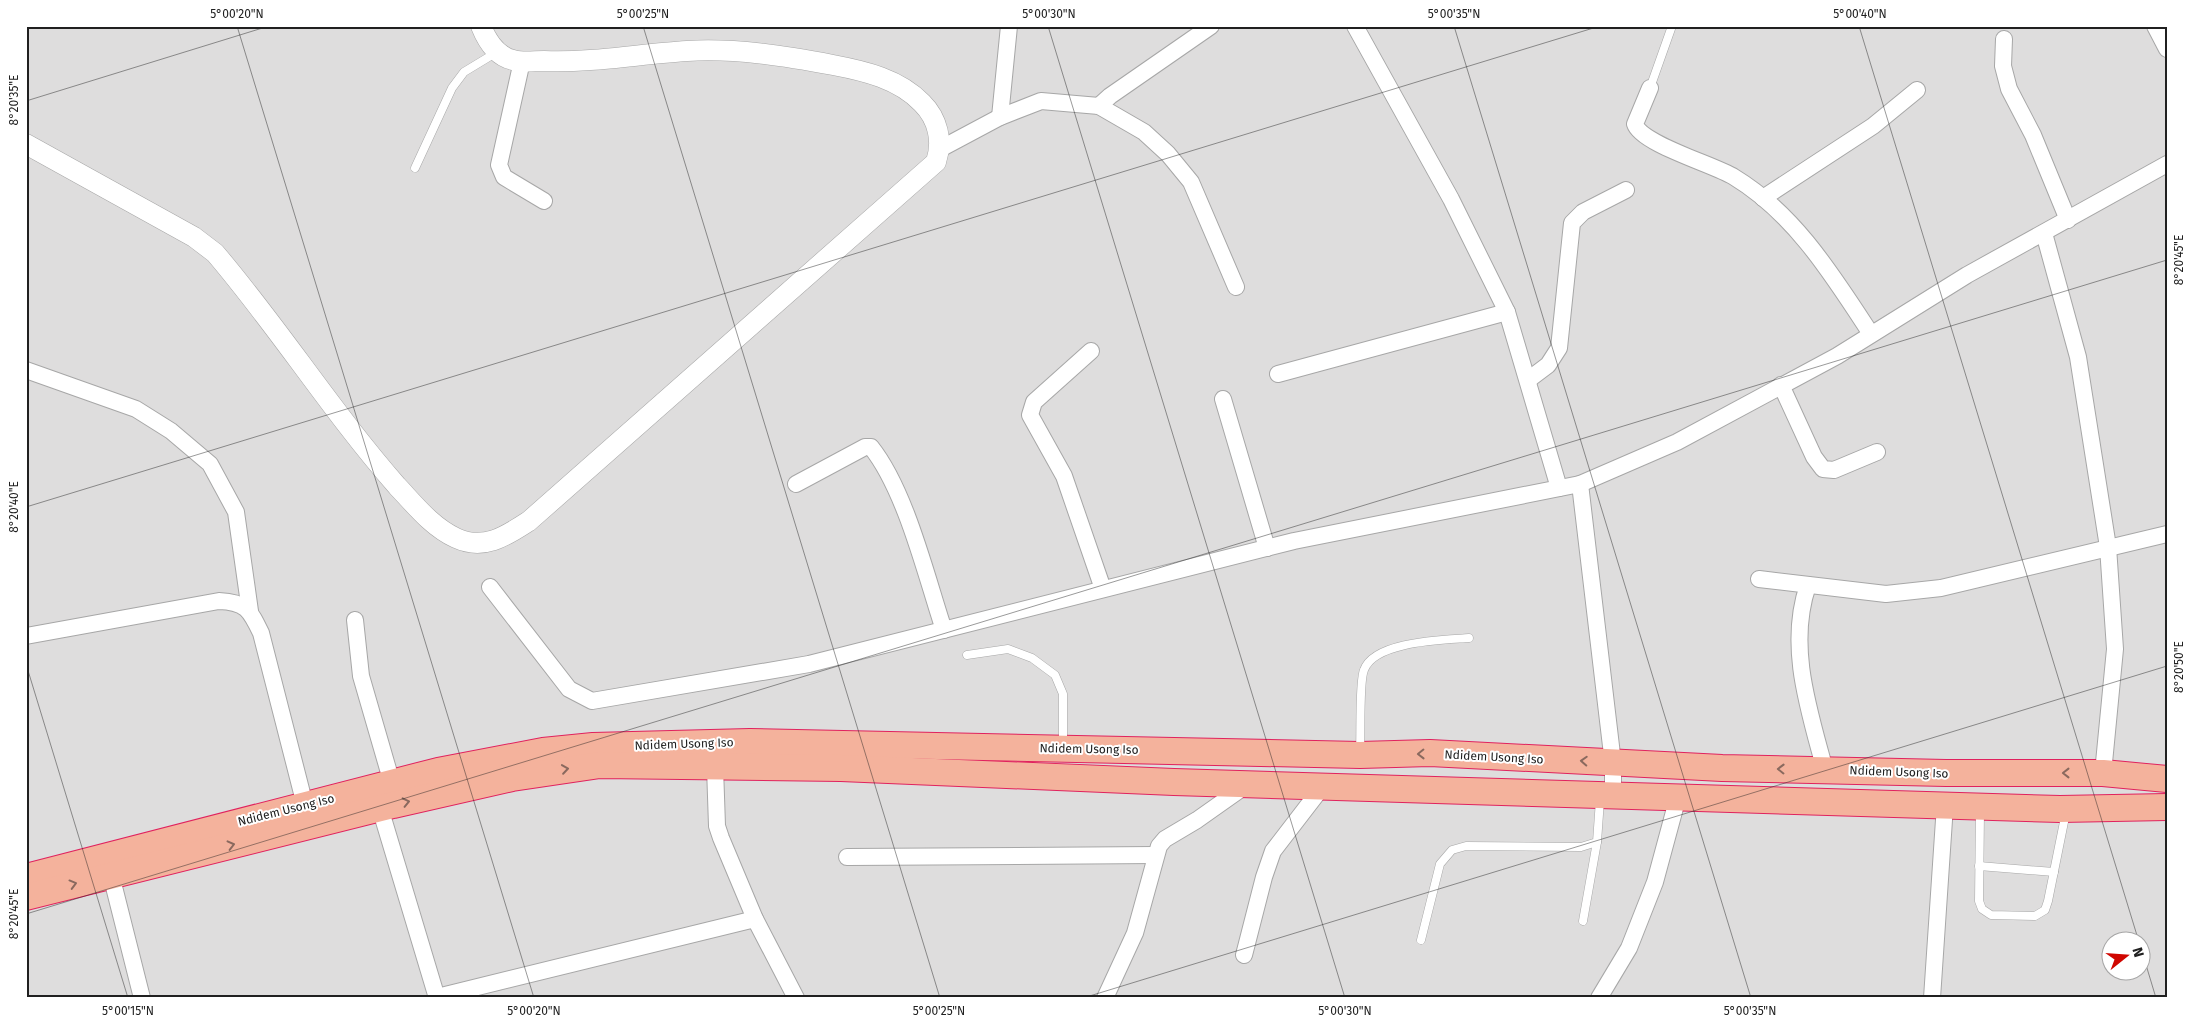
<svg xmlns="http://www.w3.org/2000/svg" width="2193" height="1024" font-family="'Fira Sans',sans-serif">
  <rect width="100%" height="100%" fill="#f1eee6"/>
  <path fill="#dedddd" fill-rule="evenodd" d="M26,26H2167V998H26ZM2110,942H2140V972H2110Z"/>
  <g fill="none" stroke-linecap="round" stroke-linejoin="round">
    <g stroke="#a7a7a7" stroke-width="9">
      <g id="service">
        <polyline points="1650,88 1672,26"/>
        <polyline points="415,168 452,88 464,72 497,52"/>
        <polyline points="967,655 1008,649 1032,658 1055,675 1063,694 1063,746"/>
        <path d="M1360,750C1361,734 1359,681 1364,670C1374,641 1443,640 1469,638"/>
        <polyline points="1980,811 1979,901 1982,909 1991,915 2035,916 2045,910 2048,901 2066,812"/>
        <polyline points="1979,866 2054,872"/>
        <polyline points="1583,921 1597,842"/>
        <polyline points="1421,940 1440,864 1452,850 1466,846 1581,847 1597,842 1600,800"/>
      </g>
    </g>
    <g stroke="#a7a7a7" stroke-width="18">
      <g id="minor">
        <polyline points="1355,26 1451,199 1507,312 1559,488"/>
        <polyline points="2155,26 2167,49"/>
        <polyline points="2004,39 2003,66 2009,89 2033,135 2068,220"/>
        <polyline points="522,61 499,165 504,177 544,201"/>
        <path d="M1650,88L1635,124C1641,144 1715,165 1734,177C1795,214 1833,276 1871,334"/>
        <polyline points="1099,106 1110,96 1211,26"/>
        <polyline points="1000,117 1009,26"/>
        <polyline points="940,149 1000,117 1041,101 1099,106 1144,132 1168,154 1191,182 1236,287"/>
        <polyline points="1763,198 1873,126 1917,90"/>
        <polyline points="2044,233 2078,357 2108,547 2115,649 2103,773"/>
        <polyline points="1091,351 1034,402 1030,415 1064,476 1103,589"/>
        <polyline points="26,370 136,409 171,431 210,464 236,512 250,611"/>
        <polyline points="1278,374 1507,312"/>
        <polyline points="1528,380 1548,365 1559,348 1572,223 1583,212 1626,190"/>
        <polyline points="1781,385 1814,457 1823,469 1834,470 1877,452"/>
        <polyline points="1223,399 1267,548"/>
        <path d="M796,484L865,447H871C906,491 926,576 944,630"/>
        <polyline points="1580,484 1613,763 1613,796"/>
        <polyline points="1759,579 1886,594 1941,588 2167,534"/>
        <path d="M1808,585C1787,646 1809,710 1825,770"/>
        <polyline points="490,587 569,689 592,701 809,664 1294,541 1580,484 1677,442 1837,356 1967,275 2167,164"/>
        <polyline points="355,620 361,676 392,783"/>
        <path d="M26,636L219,601C246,602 250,610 261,633L305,805"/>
        <polyline points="715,767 717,826 721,838 755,919 796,998"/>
        <polyline points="380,808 437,998"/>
        <polyline points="847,857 1156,855"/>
        <polyline points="111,875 142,998"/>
        <polyline points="1244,955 1264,877 1273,851 1323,786"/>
        <polyline points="437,997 755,919"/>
        <polyline points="1105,998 1135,933 1159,846 1165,839 1197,820 1248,784"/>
        <polyline points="1599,998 1629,948 1655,882 1678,797"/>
        <polyline points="1932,998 1945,805"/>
      </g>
    </g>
    <g stroke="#a7a7a7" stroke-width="21">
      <path id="tertiary" d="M26,144L194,237L215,253C279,328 332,412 397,486C415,505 432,527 456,538C484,551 506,536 529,521L936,162C943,141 938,119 922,103C899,79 865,71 833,65C785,56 736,48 687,51C639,54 592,63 544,61C534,61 522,63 513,60C496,56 487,41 481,26"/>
    </g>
    <g stroke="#e0225e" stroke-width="28">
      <g id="trunk">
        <polyline points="26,877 438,771 543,751 593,746 750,742 1360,755 1430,753 1722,768 1946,773 2103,773 2167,779"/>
        <polyline points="26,897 393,805 512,778 600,765 841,768 1174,782 2060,809 2167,807"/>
      </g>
    </g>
    <use href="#service" stroke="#fff" stroke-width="8"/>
    <use href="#minor" stroke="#fff" stroke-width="16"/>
    <use href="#tertiary" stroke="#fff" stroke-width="20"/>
    <use href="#trunk" stroke="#f4b29c" stroke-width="26"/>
  </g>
  <defs><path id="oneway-chevron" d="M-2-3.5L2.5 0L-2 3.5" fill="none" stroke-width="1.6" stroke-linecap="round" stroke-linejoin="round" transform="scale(1.25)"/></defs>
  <g stroke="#8a695e">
    <use href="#oneway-chevron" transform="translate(1421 754) rotate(179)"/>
    <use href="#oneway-chevron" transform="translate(1584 761) rotate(-177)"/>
    <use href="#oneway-chevron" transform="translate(565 769) rotate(-8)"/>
    <use href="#oneway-chevron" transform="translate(1781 769) rotate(-179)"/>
    <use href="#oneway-chevron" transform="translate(2066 773) rotate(180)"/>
    <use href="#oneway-chevron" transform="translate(406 802) rotate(-13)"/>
    <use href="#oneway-chevron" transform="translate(231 845) rotate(-14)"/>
    <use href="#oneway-chevron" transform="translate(73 884) rotate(-15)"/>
  </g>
  <path fill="none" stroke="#202020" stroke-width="1" stroke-opacity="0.45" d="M237,26L534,998M643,26L940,998M1048,26L1345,998M1454,26L1751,998M1859,26L2139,942M26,101L269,26M26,507L1600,26M26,664L128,998M26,914L2167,260M2140,945L2156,998M1083,998L2167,666"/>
  <g text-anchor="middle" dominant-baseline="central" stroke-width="4" stroke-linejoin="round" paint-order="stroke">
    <g font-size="12" fill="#202020" stroke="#fff">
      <text transform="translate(684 744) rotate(-2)">Ndidem Usong Iso</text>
      <text transform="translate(1089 749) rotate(1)">Ndidem Usong Iso</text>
      <text transform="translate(1494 757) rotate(3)">Ndidem Usong Iso</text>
      <text transform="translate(1899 772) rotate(2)">Ndidem Usong Iso</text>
      <text transform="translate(286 810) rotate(-14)">Ndidem Usong Iso</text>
    </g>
  </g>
  <rect width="2193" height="1024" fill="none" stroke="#ffffff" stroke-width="55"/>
  <g transform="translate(2126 956) rotate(73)"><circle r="24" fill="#ffffff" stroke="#a6a6a6"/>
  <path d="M0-4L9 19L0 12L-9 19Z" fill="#d00600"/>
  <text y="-8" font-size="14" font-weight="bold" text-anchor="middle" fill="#202020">N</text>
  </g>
  <rect x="28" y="28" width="2138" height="968" fill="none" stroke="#202020" stroke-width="2"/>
  <g font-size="12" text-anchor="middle" fill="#202020">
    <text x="237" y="18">5°00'20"N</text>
    <text x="643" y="18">5°00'25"N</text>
    <text x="1049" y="18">5°00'30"N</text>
    <text x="1454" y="18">5°00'35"N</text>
    <text x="1860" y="18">5°00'40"N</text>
    <text transform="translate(14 100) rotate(-90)" y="4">8°20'35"E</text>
    <text transform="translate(2179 260) rotate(-90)" y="4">8°20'45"E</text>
    <text transform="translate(14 507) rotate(-90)" y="4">8°20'40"E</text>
    <text transform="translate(2179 667) rotate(-90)" y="4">8°20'50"E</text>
    <text transform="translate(14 914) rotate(-90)" y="4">8°20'45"E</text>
    <text x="128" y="1015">5°00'15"N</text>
    <text x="534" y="1015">5°00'20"N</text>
    <text x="939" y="1015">5°00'25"N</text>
    <text x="1345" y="1015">5°00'30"N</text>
    <text x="1750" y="1015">5°00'35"N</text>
  </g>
</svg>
